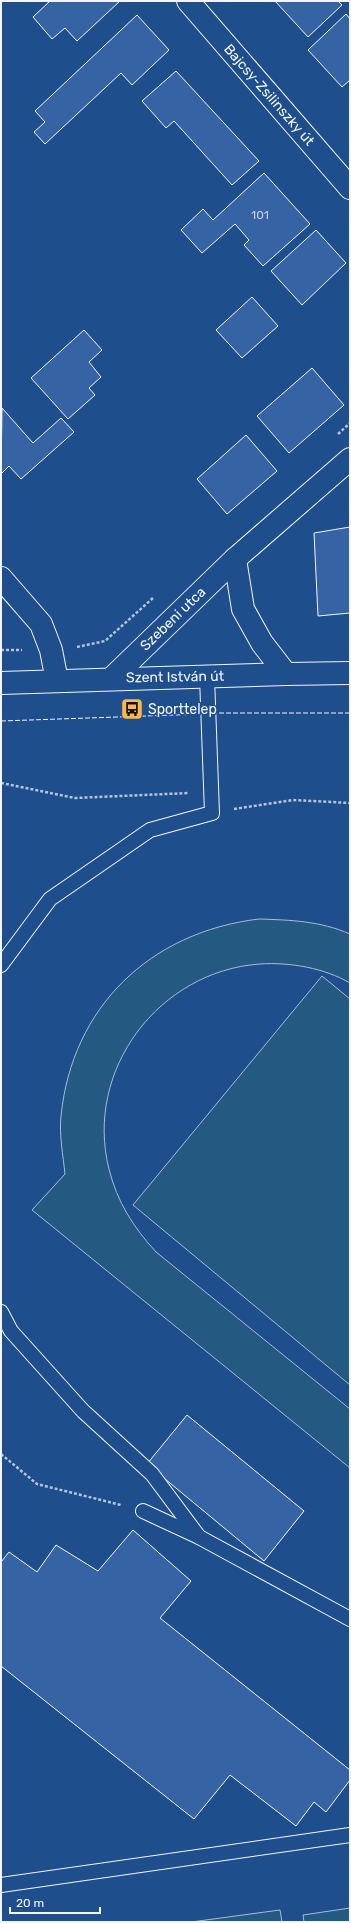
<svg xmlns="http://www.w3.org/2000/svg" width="351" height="1923" font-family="Rubik,sans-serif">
  <rect width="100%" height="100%" fill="#1f4e8c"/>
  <g fill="#245a82" stroke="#a8bbd7">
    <path d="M259,919C291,920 320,921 350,934V983C324,968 290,962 260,964C159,971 84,1070 109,1169C117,1202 134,1228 156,1252L350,1409V1468L32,1210L65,1174C63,1155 59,1135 61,1116C72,1007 150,932 259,919Z"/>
    <polygon points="322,976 350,999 350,1385 133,1205"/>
    <polygon points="350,1908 350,1922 304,1922 303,1915"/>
    <polygon points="280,1910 282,1922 191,1922"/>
  </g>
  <g fill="#3563a3" stroke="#f2f6ff">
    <polygon points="50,1 120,1 77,41 65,28 52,39 33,17"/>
    <polygon points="275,1 338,1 342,5 308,37"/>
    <polygon points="346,14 350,19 350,80 342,87 308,50"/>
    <polygon points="137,15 169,50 132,85 121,73 45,144 34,132 45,122 35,111"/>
    <polygon points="176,71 259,161 232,185 174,121 166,128 142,101"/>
    <polygon points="264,173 310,224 263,266 244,245 249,240 235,224 202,253 181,230 203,209 213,220"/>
    <polygon points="316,230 346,263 302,305 271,271"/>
    <polygon points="252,297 278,326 242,358 216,330"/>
    <polygon points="84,330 102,350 89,362 101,377 89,388 95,395 68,419 31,378"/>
    <polygon points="312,368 344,405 289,453 257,416"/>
    <polygon points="2,408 33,443 61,418 74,432 21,479 9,466 1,474"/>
    <polygon points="246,435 277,471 227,514 197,479"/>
    <polygon points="350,527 350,613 318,616 314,533"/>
    <polygon points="187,1415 304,1511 264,1561 147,1464"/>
    <polygon points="133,1530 191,1581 160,1618 350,1770 350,1780 326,1812 314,1802 296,1826 230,1775 194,1819 1,1666 1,1562 9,1552 37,1572 56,1545 98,1571"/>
  </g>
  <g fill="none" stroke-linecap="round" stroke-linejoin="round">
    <g stroke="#f2f6ff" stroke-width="16">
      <g id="lane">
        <polyline points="1,965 50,899 150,830 212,813 207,677"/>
        <polyline points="1,1312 11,1331 83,1411 152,1474 199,1537"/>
        <polyline points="143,1511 199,1537 350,1619"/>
        <polyline points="1,1885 350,1835"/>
      </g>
    </g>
    <g stroke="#f2f6ff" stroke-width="24">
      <g id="street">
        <polyline points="188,1 350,188"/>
        <polyline points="235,559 243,609 262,643 286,674"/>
        <polyline points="1,578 41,624 51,650 57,681"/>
        <polyline points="111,679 235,559 350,459"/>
      </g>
    </g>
    <g stroke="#f2f6ff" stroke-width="24">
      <polyline id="secondary" points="1,683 286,674 350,673"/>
    </g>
    <g stroke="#b3c4dc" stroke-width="2.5" stroke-dasharray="3 2" stroke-linecap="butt">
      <polyline points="338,434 350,423"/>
      <polyline points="77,647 105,641 153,598"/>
      <polyline points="1,650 22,650"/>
      <polyline points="1,783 75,798 189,793"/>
      <polyline points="234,809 293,800 350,803"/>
      <polyline points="1,1454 37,1484 121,1505"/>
    </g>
    <use href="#lane" stroke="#1f4e8c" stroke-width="14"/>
    <use href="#street" stroke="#1f4e8c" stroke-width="22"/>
    <use href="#secondary" stroke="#1f4e8c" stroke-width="22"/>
    <g stroke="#f2f6ff" stroke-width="1" stroke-dasharray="5 2" stroke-linecap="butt">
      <polyline points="212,713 350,713"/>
      <polyline points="1,721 204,714"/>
    </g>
  </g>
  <defs>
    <g id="bus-square" transform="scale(1.15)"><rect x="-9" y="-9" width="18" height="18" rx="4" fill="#ffb74d" stroke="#1f4e8c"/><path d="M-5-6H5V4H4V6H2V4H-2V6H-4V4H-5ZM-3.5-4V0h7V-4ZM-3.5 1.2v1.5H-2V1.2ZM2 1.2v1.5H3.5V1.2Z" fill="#111"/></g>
  </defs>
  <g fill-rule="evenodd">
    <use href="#bus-square" x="132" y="709"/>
  </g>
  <g text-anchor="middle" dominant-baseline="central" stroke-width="3" stroke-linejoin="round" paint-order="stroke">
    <g font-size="12" fill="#c3d1e8">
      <text x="260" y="215">101</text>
    </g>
    <g font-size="14" fill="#f2f6ff" stroke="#1f4e8c">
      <text transform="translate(269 95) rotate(49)">Bajcsy-Zsilinszky út</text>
      <text transform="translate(173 619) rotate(-44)">Szebeni utca</text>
      <text transform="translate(175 677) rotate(-1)">Szent István út</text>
    </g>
    <g font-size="14" fill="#f2f6ff" stroke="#1f4e8c" text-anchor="start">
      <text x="148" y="709">Sporttelep</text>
    </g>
  </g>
  <rect width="351" height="1923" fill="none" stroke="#f2f6ff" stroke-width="4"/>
  <path d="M10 1907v6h90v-6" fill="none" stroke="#f2f6ff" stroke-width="2"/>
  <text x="16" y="1907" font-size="12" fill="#f2f6ff" stroke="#1f4e8c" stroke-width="3" paint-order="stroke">20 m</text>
</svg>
